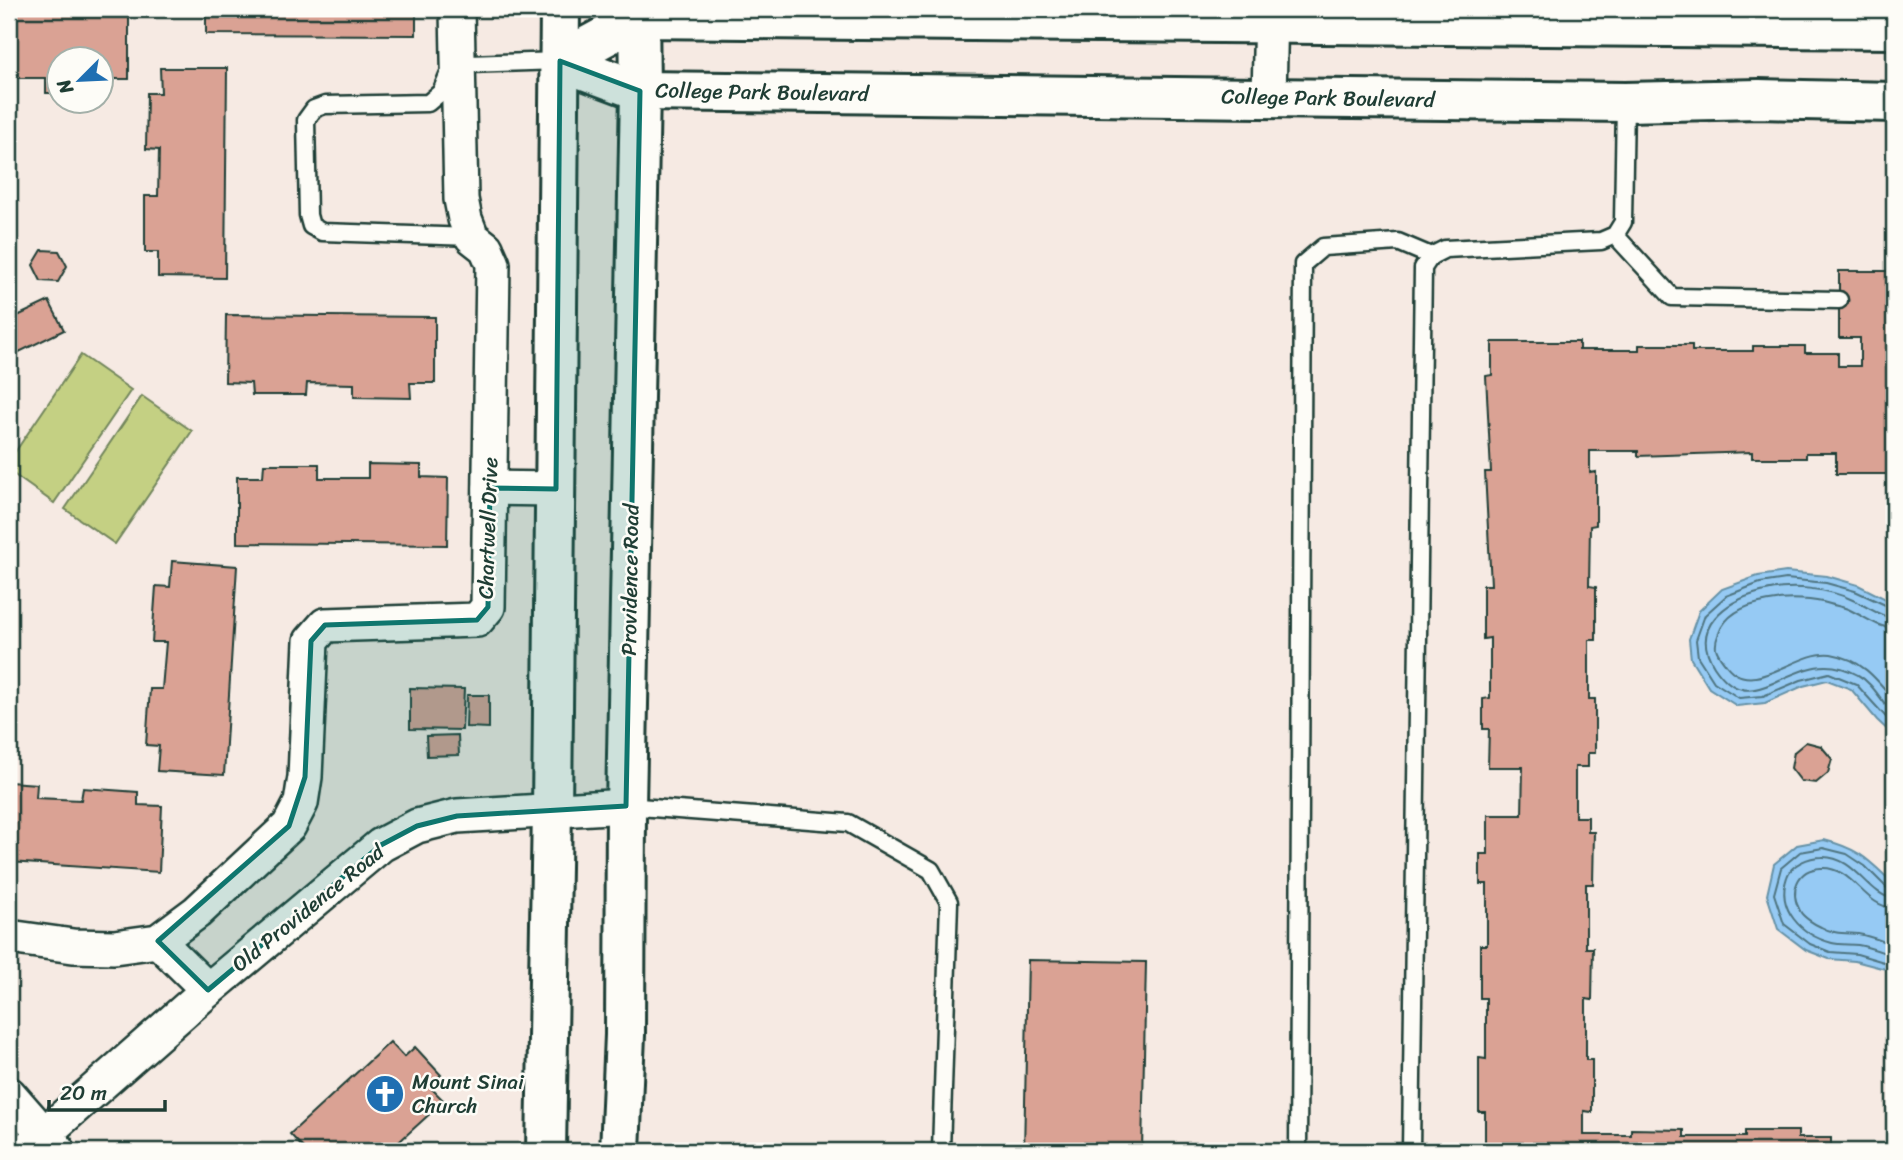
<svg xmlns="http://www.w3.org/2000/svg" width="1903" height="1160" font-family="Sriracha,sans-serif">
  <rect width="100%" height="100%" fill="#f6eae3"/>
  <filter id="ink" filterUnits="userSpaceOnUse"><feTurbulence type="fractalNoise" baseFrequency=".0143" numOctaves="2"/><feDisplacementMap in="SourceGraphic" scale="14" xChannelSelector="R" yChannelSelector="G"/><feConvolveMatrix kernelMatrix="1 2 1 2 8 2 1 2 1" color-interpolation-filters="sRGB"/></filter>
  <g filter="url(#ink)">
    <g fill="#c4d083" stroke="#72865c" stroke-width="2">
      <polygon points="81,355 131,390 54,503 9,471 9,461"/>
      <polygon points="142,396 192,431 115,544 65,509"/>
    </g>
    <g fill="#96caf4" stroke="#6692a7" stroke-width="2">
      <polygon points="1786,572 1827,576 1858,585 1894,603 1894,736 1877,720 1851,689 1827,680 1803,686 1765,703 1737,706 1709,688 1691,659 1689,639 1699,611 1722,589 1758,576"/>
      <path d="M1824,840C1860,849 1868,860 1894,884V975L1889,970L1855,961L1829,959L1806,950L1778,929L1767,895L1774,864L1797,845Z"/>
    </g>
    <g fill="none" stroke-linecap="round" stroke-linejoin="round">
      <g stroke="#4f7581" stroke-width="2">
        <polyline points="1894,609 1855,591 1826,583 1786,579 1760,583 1726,596 1705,615 1696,640 1698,657 1714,682 1739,698 1763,696 1801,680 1829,673 1856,684 1894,726"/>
        <path d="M1894,618C1881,617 1868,607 1855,601C1829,588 1790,584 1761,592C1726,601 1689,627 1714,666C1720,675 1730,687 1742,689C1752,692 1764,687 1773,683C1803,669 1826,657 1858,675C1873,683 1882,703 1894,714"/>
        <path d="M1894,628C1878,628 1865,617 1850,610C1844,607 1836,606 1830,604C1799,595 1732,596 1719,633C1717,638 1715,642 1716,648C1717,653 1721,658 1724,662C1750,703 1796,649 1831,654C1861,659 1876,678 1894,700"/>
        <polyline points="1894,889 1887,888 1865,866 1847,854 1823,848 1800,852 1781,868 1774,894 1784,924 1810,944 1830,952 1857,954 1894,965"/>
        <path d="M1894,898C1869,897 1856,856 1822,857C1809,857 1791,864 1787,877C1776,909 1801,935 1832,943C1840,945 1849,944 1858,945C1870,947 1882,952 1894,956"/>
        <path d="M1894,908C1864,907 1853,866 1821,868C1797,869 1789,891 1800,911C1803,917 1814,924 1821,927C1833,934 1845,933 1858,934C1870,936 1882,941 1894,945"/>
      </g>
    </g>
    <g fill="#daa294" stroke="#1f3d34" stroke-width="2">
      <polygon points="206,9 416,9 416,35 206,34"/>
      <polygon points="9,10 129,11 129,79 102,79 102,60 60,60 60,93 46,93 46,78 9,78"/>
      <polygon points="160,68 227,68 225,278 158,277 158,252 145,252 145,196 158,196 159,150 146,149 147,93 161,93"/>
      <polygon points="42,250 59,251 67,266 58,282 41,281 33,265"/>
      <polygon points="1839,271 1894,271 1894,339 1888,338 1888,365 1894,365 1894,474 1836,474 1836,453 1806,453 1806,458 1752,458 1752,452 1638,456 1638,451 1590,451 1590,473 1596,472 1596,525 1590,526 1589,586 1596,587 1596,640 1589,640 1589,699 1595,699 1595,753 1588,753 1588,767 1575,767 1575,817 1588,817 1588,832 1594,832 1593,884 1586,884 1586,948 1593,948 1592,1000 1586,999 1586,1060 1592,1060 1592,1112 1584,1111 1584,1135 1631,1135 1631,1129 1684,1130 1684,1137 1745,1137 1745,1131 1798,1131 1798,1138 1831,1138 1831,1151 1485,1151 1485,1112 1479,1112 1479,1058 1486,1059 1486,998 1480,998 1480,945 1487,945 1487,884 1480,884 1480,854 1488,854 1488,815 1522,815 1523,767 1488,767 1489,729 1483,729 1483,699 1490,698 1490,638 1483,639 1483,585 1491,585 1485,472 1491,472 1486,376 1492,375 1492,342 1579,342 1579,350 1639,350 1639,345 1692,345 1692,351 1753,351 1753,346 1805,346 1805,353 1838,353 1838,366 1860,366 1860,338 1839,338"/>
      <polygon points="49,301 64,330 9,357 9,320"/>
      <polygon points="226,315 435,317 435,383 410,383 411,398 354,397 354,384 307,383 306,395 252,395 251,383 225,382"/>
      <polygon points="264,464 319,464 319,478 368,478 368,464 421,465 421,477 448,478 447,545 237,543 237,477 263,477"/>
      <polygon points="172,561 237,566 224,775 157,771 159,746 146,745 150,689 162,689 166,642 152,642 156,586 170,587"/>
      <polygon points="410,688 464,689 462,730 410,729"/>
      <polygon points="467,695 489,695 489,728 466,727"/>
      <polygon points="458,735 459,755 427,756 426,736"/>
      <polygon points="1806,742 1821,746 1832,759 1828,773 1816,783 1801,781 1791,768 1794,752"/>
      <polygon points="9,782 37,784 36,798 81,800 83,788 138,792 138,805 162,806 159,872 9,862"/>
      <polygon points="1028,960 1146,962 1142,1151 1024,1151"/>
      <polygon points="390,1042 404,1057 415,1047 441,1075 429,1086 444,1101 389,1151 306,1151 290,1134"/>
    </g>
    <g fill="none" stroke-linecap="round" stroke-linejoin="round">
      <g stroke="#1f3d34" stroke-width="21">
        <g id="service">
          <polyline points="1615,235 1672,297 1839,300"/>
          <polyline points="472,237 322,232 311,226 308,215 306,120 314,109 325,105 428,103 441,92 448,75 458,67 469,64 559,61"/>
          <polyline points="626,806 848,823 931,870 949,902 941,1151"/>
          <polyline points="1298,1151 1303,264 1323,247 1398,242 1431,256"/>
          <polyline points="1411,1151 1423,268 1431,256 1445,249 1601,241 1615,235 1623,222 1625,102"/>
        </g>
      </g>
      <g stroke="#1f3d34" stroke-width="38">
        <g id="minor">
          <polyline points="1269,97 1271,9"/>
          <polyline points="490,488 556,489"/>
          <polyline points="9,937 73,946 114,947 158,941 197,912 289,826 301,803 305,777 311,641 325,625 477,620 488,607 493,264 486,248 472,237 465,219 461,199 457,9"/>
          <polyline points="158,941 208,990"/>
          <polyline points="9,1094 58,1150"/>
          <polyline points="25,1151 208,990 381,845 417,826 457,816 626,806"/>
        </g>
      </g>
      <g stroke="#1f3d34" stroke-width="44">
        <g id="tertiary">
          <polyline points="560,61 639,18 1894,29"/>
          <polyline points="560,61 640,91 1625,102 1759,99 1894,102"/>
        </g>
      </g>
      <g stroke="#1f3d34" stroke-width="44">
        <g id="secondary">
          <polyline points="546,1151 552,810 560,9"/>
          <polyline points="620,1151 625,1035 626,806 640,91 639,9"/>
        </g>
      </g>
      <use href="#service" stroke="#fdfcf7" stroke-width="16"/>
      <use href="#minor" stroke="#fdfcf7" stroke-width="33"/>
      <use href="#tertiary" stroke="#fdfcf7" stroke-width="38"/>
      <use href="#secondary" stroke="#fdfcf7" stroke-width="38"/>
    </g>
  </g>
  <path fill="#0f766e" fill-opacity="0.2" stroke="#0f766e" stroke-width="5" stroke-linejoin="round" d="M560,61L640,91L626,806L457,816L417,826L381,845L208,990L158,941L289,826L305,777L311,641L325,625L477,620L488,607L490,488L556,489Z"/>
  <defs>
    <g id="church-disc" transform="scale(2.0125)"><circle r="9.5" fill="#1f6fb2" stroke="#fdfcf7"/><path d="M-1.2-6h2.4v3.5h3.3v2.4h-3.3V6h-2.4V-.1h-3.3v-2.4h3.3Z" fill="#fff"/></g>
  </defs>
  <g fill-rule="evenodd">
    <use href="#church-disc" x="385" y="1094"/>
  </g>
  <g text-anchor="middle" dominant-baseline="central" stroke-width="5" stroke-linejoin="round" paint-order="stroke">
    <g font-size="21" fill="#1f3d34" stroke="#fdfcf7">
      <text transform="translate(762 92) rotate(1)">College Park Boulevard</text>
      <text transform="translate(1328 98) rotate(1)">College Park Boulevard</text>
      <text transform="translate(488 528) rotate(-88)">Chartwell Drive</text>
      <text transform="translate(630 580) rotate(-89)">Providence Road</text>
      <text transform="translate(308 908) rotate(-39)">Old Providence Road</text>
    </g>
    <g font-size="21" fill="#1f3d34" stroke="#fdfcf7" text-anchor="start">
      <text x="412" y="1082">Mount Sinai<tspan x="412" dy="24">Church</tspan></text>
    </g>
  </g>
  <rect width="1903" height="1160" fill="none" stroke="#fdfcf7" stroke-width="35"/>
  <rect x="18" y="18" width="1868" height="1125" fill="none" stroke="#1f3d34" stroke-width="2.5" filter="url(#ink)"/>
  <g transform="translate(80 80) rotate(246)"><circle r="33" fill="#fdfcf7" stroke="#a4b0a9" stroke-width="2"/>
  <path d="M0-5L12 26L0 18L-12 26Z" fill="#1f6fb2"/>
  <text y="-10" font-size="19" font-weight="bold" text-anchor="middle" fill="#1f3d34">N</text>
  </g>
  <path d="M49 1100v10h116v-10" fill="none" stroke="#1f3d34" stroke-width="3.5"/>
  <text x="60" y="1100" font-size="21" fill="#1f3d34" stroke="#fdfcf7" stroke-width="5" paint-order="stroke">20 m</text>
</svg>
